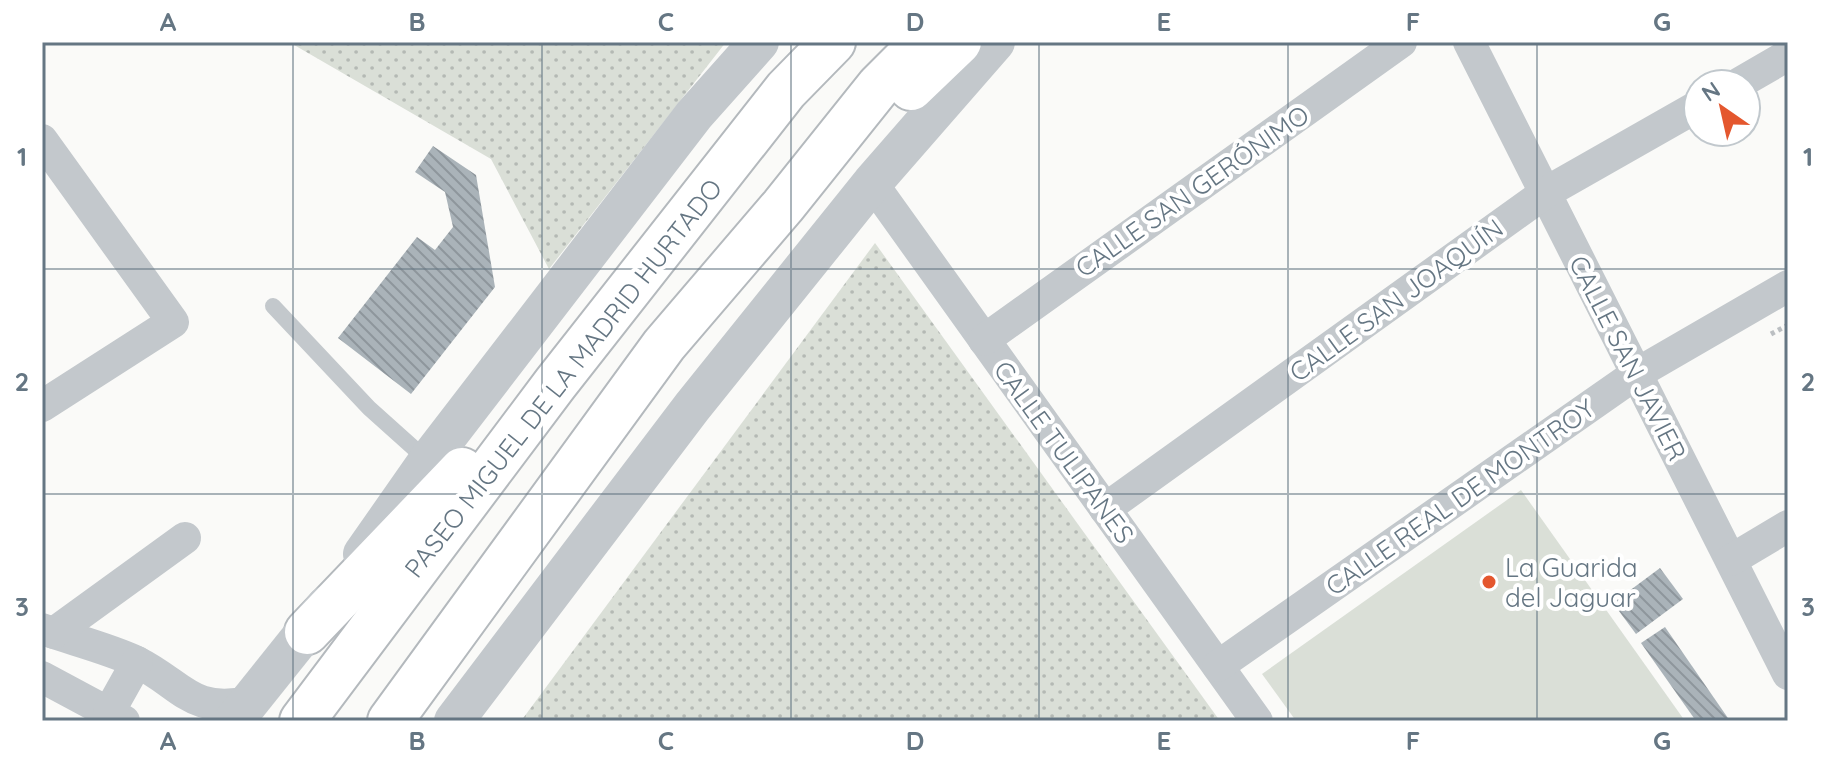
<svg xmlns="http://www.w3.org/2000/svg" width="1830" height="763" font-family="Quicksand,sans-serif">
  <defs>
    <pattern id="grass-dots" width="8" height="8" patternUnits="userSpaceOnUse" patternTransform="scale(2)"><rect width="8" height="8" fill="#dadfd7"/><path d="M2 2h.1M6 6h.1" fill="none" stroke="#b4b9b4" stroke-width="1.8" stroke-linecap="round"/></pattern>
    <pattern id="building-back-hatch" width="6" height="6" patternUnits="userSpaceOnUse" patternTransform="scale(2)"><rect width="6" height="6" fill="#aab3b9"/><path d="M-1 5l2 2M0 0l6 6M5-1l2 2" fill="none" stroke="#8e969c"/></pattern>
  </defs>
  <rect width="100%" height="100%" fill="#fafaf8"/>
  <g fill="url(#grass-dots)">
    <polygon points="289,42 726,42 549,269 491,159"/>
    <polygon points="875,243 1220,721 521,721"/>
  </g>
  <polygon fill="#dadfd7" points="1521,490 1685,721 1296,721 1262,674"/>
  <g fill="url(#building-back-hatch)">
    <polygon points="433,146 476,175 495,287 411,394 338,338 417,237 435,250 453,227 445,192 415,172"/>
    <polygon points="1660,568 1683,599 1636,634 1613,603"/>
    <polygon points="1665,627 1730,721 1696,721 1641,643"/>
  </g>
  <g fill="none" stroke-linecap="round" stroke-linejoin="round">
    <g stroke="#b4b9bd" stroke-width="48">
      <g id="trunk">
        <polyline points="911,88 959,42"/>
        <polyline points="307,632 462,470"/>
        <polyline points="302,721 555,384 786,90 833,42"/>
        <polyline points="390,721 664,345 783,206 879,86 923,42"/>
      </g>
    </g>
    <polyline stroke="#bbbfc2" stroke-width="5" stroke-dasharray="4 4" stroke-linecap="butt" points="1771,334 1788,325"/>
    <polyline stroke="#c3c8cc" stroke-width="16" points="273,306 369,408 427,460"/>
    <g stroke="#c3c8cc" stroke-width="32">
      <polyline points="1469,42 1788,674"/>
      <polyline points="1738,84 1788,55"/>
      <polyline points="42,140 173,322 42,406"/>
      <polyline points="872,183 1257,721"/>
      <polyline points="984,340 1401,42"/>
      <polyline points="1105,509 1545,193 1698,106"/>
      <polyline points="1731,560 1788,526"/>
      <path d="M42,629C73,640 107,648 137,662C183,685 190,714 249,702"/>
      <polyline points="54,633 185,538"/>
      <polyline points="1218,666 1636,374 1788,286"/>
      <polyline points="42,677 124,721"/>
      <polyline points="109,712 137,662"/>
    </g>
    <g stroke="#c3c8cc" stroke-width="40">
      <polyline points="363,554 428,461 694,115 759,42"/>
      <polyline points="234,721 326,606"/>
      <polyline points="454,721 692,407 872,183 995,42"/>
    </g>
    <use href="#trunk" stroke="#fff" stroke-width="44"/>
  </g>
  <path fill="none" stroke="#657683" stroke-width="2" stroke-opacity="0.55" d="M293,42V721M542,42V721M791,42V721M1039,42V721M1288,42V721M1537,42V721M42,269H1788M42,494H1788"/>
  <circle fill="#e4572e" stroke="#fff" stroke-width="3" cx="1489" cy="582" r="8"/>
  <g text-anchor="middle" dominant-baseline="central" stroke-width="8" stroke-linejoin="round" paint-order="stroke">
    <g font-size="26" fill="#657683" stroke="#fff">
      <text transform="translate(1192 191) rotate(-35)">CALLE SAN GERÓNIMO</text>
      <text transform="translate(1396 300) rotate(-36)">CALLE SAN JOAQUÍN</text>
      <text transform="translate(1628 358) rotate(63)">CALLE SAN JAVIER</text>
      <text transform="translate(563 378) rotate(-52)">PASEO MIGUEL DE LA MADRID HURTADO</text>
      <text transform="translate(1064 452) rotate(54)">CALLE TULIPANES</text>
      <text transform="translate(1460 497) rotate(-35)">CALLE REAL DE MONTROY</text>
    </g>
    <g font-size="26" fill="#657683" stroke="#fff" text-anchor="start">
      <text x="1505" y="567">La Guarida<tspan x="1505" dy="30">del Jaguar</tspan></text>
    </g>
  </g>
  <rect width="1830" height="763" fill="none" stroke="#ffffff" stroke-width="88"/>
  <g transform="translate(1722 108) rotate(326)"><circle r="38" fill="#ffffff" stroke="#c1c8cd" stroke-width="2"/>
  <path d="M0-6L14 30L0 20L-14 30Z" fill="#e4572e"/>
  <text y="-12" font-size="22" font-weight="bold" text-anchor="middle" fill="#657683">N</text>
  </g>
  <rect x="44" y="44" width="1742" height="675" fill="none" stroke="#657683" stroke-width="3"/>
  <g font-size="26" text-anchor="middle" font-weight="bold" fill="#657683">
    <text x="168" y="31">A</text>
    <text x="417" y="31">B</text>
    <text x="666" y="31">C</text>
    <text x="915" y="31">D</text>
    <text x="1164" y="31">E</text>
    <text x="1413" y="31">F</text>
    <text x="1662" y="31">G</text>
    <text x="22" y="166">1</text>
    <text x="1808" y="166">1</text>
    <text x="22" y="391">2</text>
    <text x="1808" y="391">2</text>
    <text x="22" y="616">3</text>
    <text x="1808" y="616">3</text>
    <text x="168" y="750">A</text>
    <text x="417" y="750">B</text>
    <text x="666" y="750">C</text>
    <text x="915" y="750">D</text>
    <text x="1164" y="750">E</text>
    <text x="1413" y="750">F</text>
    <text x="1662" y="750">G</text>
  </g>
</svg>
